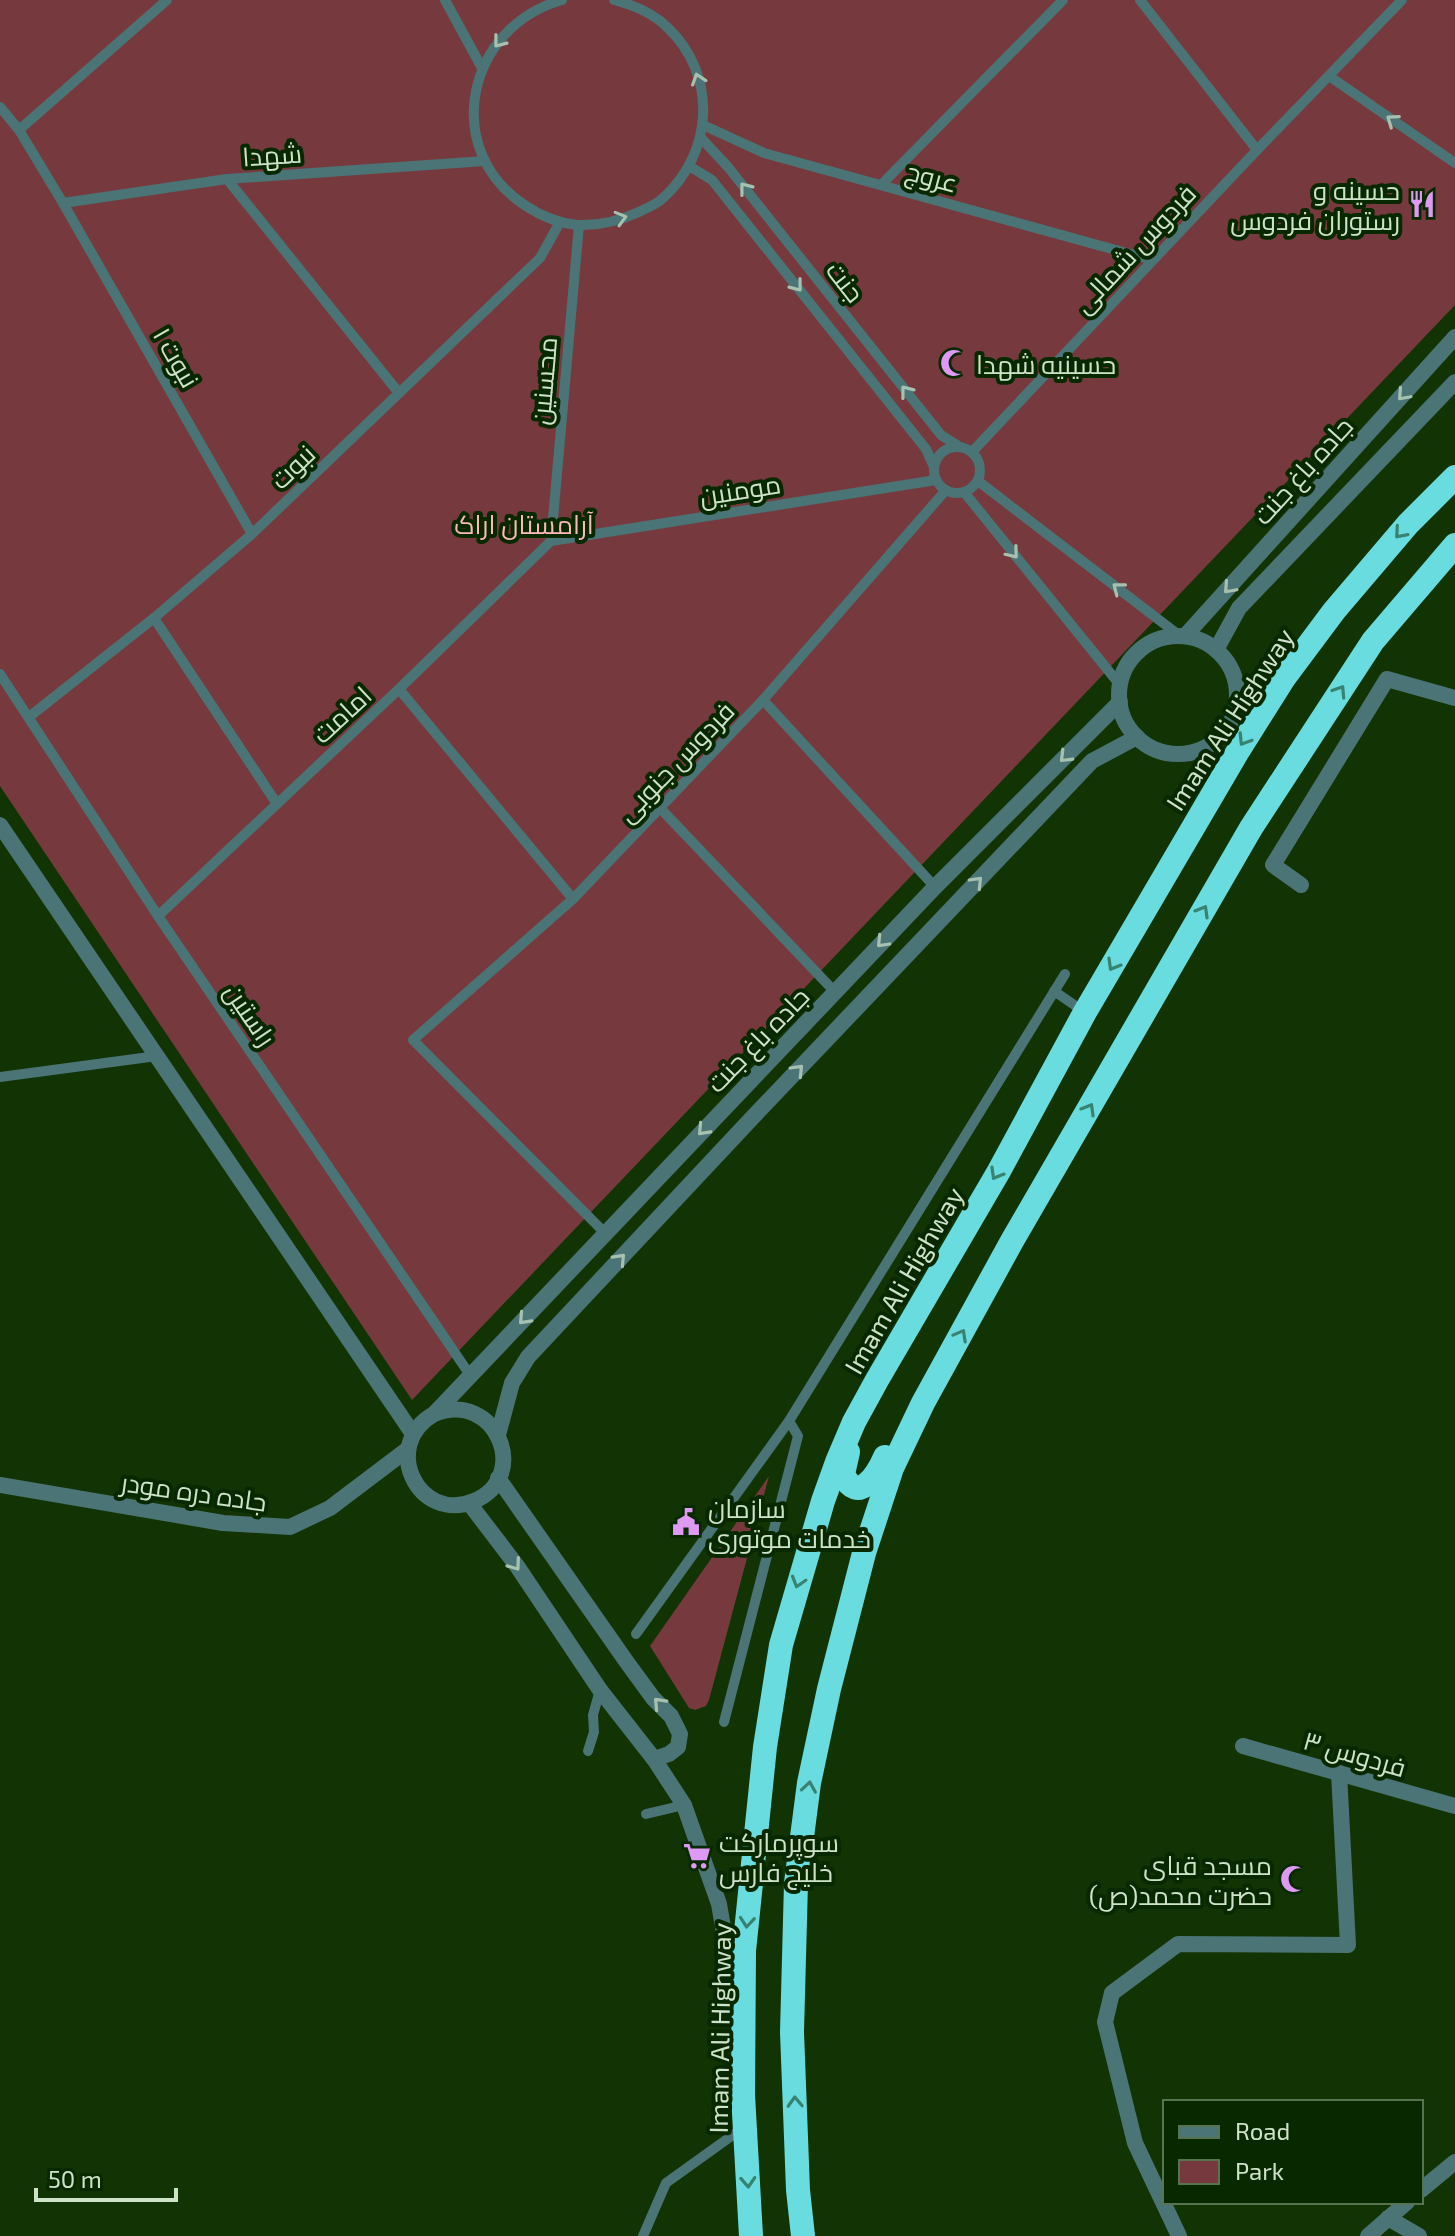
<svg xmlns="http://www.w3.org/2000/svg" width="1455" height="2236" font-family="'Exo 2',Cairo,sans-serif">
  <rect width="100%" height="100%" fill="#123303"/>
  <g fill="#763a3e">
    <polygon points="0,0 1455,0 1455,305 412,1400 0,786"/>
    <polygon points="769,1476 709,1700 706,1706 695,1710 689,1708 650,1646"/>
  </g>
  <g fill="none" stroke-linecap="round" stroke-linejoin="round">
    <g stroke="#4a7475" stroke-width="10">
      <polyline points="445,0 482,68"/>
      <path d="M562,0C466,27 440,151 526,206C541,216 559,223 577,225C599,226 622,220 641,211C648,207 657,204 662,199C714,153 718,75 667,27C653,13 633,5 614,0"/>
      <polyline points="1140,0 1257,150"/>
      <polyline points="1329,76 1455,163"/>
      <polyline points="0,107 19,130 63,203 252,534"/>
      <polyline points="703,125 764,153 1152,260"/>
      <polyline points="19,130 167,0"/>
      <polyline points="701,138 728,167 941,435 960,447"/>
      <polyline points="689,166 712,180 926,449 934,467"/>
      <polyline points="227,179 399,393"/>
      <polyline points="881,185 1063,0"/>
      <polyline points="63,203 227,179 485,161"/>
      <circle cx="957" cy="470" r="23"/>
      <polyline points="972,452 1257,150 1402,0"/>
      <polyline points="978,481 1180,636"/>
      <polyline points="964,492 1120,685"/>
      <polyline points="551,541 936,480"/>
      <polyline points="551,541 579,225"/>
      <polyline points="154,618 277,804"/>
      <polyline points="0,674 158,916 470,1375"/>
      <polyline points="399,689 573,899"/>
      <polyline points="763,700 935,887"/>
      <polyline points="29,717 154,618 252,534 540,258 560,222"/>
      <polyline points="660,808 835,992"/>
      <polyline points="158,916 399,689 551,541"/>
      <polyline points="1054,991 1083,1011"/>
      <polyline points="0,1077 157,1056"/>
      <polyline points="605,1233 413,1040 573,899 763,700 946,490"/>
      <polyline points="636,1634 789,1421 1065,974"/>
      <polyline points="724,1722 798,1436 789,1421"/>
      <polyline points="588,1751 594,1732 593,1715 600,1690"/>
      <polyline points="646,1814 684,1805"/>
      <polyline points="643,2236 666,2183 744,2127"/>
    </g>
    <g stroke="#4a7475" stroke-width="16">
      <circle cx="1178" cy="695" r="59"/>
      <polyline points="1185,636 1455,337"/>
      <polyline points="1216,650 1239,608 1455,382"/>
      <polyline points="0,825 413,1434"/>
      <polyline points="1301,885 1273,865 1387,679 1455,698"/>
      <path d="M434,1414C496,1389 532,1477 474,1501C418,1524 380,1445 434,1414L935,887L1120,702"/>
      <polyline points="498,1435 512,1383 528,1357 752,1118 1092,761 1137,737"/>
      <polyline points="498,1478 626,1661 653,1698 671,1716 680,1734 678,1747 669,1754 654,1759"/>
      <polyline points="0,1485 223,1523 290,1527 330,1508 408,1449"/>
      <polyline points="469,1503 517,1566 600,1690 654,1759 684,1805 719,1904 735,1997"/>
      <polyline points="1243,1746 1455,1806"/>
      <polyline points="1421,2190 1455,2162"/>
      <polyline points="1388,2218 1419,2236"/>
      <polyline points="1179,2236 1135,2143 1105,2022 1112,1993 1178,1944 1348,1945 1339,1773"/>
      <polyline points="1368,2236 1407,2202"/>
    </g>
    <g stroke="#69dcdf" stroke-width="24">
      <path d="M848,1452L843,1474C858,1507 878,1473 885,1457"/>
      <polyline points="751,2236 743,2095 744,1951 765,1747 781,1645 823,1501 837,1462 854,1422 877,1380 999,1171 1085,1012 1238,751 1284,678 1334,611 1408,524 1455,477"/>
      <polyline points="803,2236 798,2190 792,2032 796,1883 809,1783 829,1689 864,1553 892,1468 923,1403 1012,1241 1251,828 1373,641 1455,545"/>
    </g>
  </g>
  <defs><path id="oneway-chevron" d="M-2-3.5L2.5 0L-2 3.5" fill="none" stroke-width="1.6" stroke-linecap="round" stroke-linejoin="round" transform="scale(2)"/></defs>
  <g stroke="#a6c1af">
    <use href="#oneway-chevron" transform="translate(499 42) rotate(128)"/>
    <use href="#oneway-chevron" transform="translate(698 79) rotate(-108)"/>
    <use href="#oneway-chevron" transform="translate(1392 120) rotate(-145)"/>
    <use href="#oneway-chevron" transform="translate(745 188) rotate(-128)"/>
    <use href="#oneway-chevron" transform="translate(621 218) rotate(-16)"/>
    <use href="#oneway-chevron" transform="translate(797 286) rotate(52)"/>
    <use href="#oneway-chevron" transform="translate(906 391) rotate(-128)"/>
    <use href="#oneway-chevron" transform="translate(1403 395) rotate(132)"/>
    <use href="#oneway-chevron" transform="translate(1013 553) rotate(51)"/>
    <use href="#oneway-chevron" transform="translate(1118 588) rotate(-142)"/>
    <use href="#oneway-chevron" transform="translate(1229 588) rotate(132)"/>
    <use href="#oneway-chevron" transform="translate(1065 757) rotate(135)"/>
    <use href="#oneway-chevron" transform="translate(977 882) rotate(-46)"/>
    <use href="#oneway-chevron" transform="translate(882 942) rotate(134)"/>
    <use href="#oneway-chevron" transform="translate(798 1070) rotate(-46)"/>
    <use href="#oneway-chevron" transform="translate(703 1130) rotate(133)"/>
    <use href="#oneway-chevron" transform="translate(620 1259) rotate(-47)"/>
    <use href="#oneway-chevron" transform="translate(524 1319) rotate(133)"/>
    <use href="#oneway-chevron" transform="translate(515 1565) rotate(54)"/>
    <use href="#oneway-chevron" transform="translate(659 1703) rotate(-133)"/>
  </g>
  <g stroke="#388270">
    <use href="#oneway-chevron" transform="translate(1400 533) rotate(131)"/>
    <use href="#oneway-chevron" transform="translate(1340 691) rotate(-57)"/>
    <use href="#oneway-chevron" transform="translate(1244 740) rotate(122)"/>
    <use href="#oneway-chevron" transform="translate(1203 911) rotate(-60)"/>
    <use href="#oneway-chevron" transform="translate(1113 965) rotate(120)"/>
    <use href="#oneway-chevron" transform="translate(1089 1109) rotate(-60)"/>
    <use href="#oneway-chevron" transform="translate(996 1174) rotate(120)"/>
    <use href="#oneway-chevron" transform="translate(961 1335) rotate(-61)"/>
    <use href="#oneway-chevron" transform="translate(798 1582) rotate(107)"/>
    <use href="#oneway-chevron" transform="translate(809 1787) rotate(-81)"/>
    <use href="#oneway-chevron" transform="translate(747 1922) rotate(95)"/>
    <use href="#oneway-chevron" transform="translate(795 2102) rotate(-92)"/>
    <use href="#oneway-chevron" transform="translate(748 2182) rotate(87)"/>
  </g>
  <defs>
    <g id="restaurant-bare" transform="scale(2.16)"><path d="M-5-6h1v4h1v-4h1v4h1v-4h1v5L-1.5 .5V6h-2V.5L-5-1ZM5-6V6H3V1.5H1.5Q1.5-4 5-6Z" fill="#dd99f3" stroke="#082900" stroke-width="2.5" paint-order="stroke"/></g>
    <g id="mosque-bare" transform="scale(2.16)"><path d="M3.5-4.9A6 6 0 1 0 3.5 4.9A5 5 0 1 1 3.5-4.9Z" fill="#dd99f3" stroke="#082900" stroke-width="2.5" paint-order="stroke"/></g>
    <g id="civic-bare" transform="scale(2.16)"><path d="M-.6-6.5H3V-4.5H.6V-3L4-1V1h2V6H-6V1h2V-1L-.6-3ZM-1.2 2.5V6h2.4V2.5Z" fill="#dd99f3" stroke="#082900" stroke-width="2.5" paint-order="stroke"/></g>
    <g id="supermarket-bare" transform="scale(2.16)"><path d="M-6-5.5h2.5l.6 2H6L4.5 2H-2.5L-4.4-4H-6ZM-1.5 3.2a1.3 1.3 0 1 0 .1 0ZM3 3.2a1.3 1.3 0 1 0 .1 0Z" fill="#dd99f3" stroke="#082900" stroke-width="2.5" paint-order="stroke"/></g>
  </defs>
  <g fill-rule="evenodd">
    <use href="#restaurant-bare" x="1422" y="204"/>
    <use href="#mosque-bare" x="954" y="363"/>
    <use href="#civic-bare" x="686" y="1522"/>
    <use href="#supermarket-bare" x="697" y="1856"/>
    <use href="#mosque-bare" x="1294" y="1879"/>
  </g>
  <g text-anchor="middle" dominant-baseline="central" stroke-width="8" stroke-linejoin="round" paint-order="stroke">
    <g font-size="26" fill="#cee2c8" stroke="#082900">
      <text transform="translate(272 154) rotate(-4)">شهدا</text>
      <text transform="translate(932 176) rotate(15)">عروج</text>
      <text transform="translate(1134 248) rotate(-47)">فردوس شمالی</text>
      <text transform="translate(846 281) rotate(52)">جنت</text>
      <text transform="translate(177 357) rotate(60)">نبوت ۱</text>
      <text transform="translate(543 381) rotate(-85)">محسنین</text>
      <text transform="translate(292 466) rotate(-44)">نبوت</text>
      <text transform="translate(1302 470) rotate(-48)">جاده باغ جنت</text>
      <text transform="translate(740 489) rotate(-9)">مومنین</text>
      <text transform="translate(341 714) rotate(-43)">امامت</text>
      <text transform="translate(1229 719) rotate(-57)">Imam Ali Highway</text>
      <text transform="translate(675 761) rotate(-46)">فردوس جنوبی</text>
      <text transform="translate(251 1014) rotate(56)">راستین</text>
      <text transform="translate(757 1039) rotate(-46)">جاده باغ جنت</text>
      <text transform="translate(903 1280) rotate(-60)">Imam Ali Highway</text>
      <text transform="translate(194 1491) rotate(8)">جاده دره مودر</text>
      <text transform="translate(1355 1753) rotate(16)">فردوس ۳</text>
      <text transform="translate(719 2028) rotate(-89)">Imam Ali Highway</text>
    </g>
    <g font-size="26" fill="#cee2c8" stroke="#082900" text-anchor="start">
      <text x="1400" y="189" text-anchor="end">حسینه و<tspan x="1400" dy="30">رستوران فردوس</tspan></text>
      <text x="976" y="363">حسینیه شهدا</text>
      <text x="708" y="1507">سازمان<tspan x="708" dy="30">خدمات موتوری</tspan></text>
      <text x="719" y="1841">سوپرمارکت<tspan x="719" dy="30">خلیج فارس</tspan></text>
      <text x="1272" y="1864" text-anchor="end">مسجد قبای<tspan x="1272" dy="30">حضرت محمد‌(ص)</tspan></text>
    </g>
    <g font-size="26" fill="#fdb8b9" stroke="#082900">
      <text x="524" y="523">آرامستان اراک</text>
    </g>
  </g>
  <rect x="1163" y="2100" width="260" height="104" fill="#082900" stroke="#577350" stroke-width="2"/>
  <rect x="1179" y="2126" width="40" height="12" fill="#4a7475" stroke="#577350" stroke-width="2"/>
  <text x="1235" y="2140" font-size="24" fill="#cee2c8">Road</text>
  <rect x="1179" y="2160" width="40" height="24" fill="#763a3e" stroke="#577350" stroke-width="2"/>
  <text x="1235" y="2180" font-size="24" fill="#cee2c8">Park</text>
  <path d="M36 2188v12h140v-12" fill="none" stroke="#cee2c8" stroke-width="4"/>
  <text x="48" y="2188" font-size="24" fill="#cee2c8" stroke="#082900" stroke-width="6" paint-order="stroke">50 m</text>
</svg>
